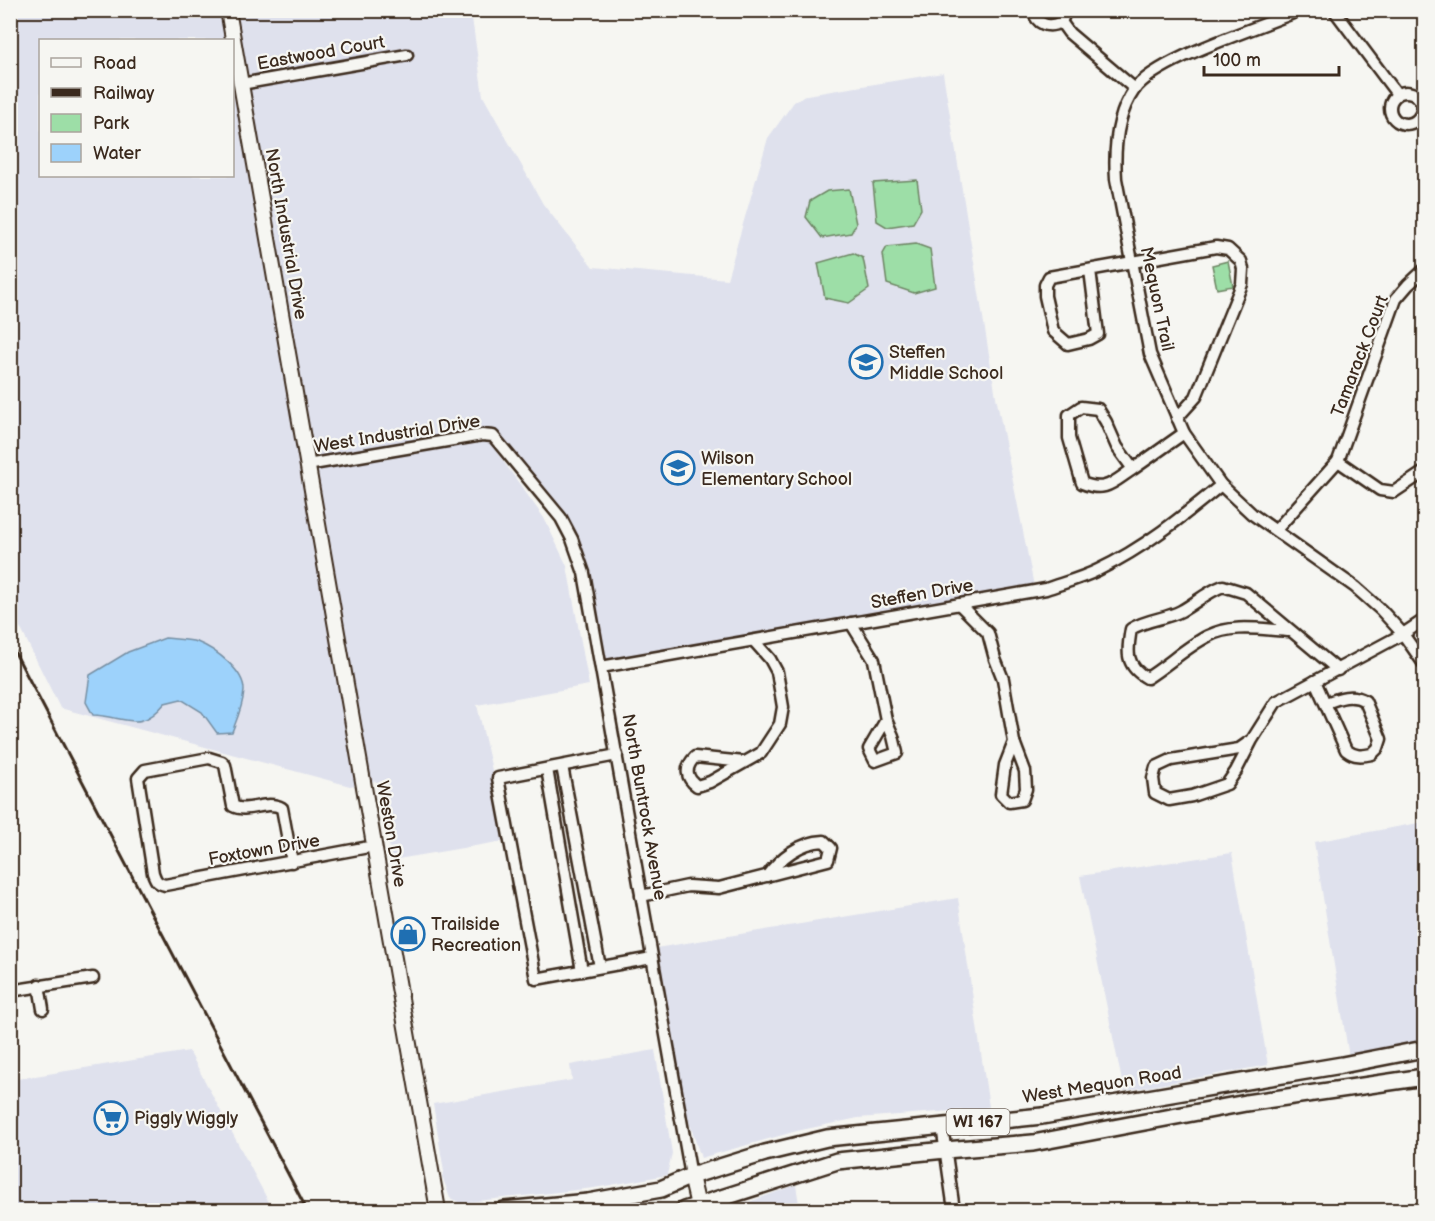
<svg xmlns="http://www.w3.org/2000/svg" width="1435" height="1221" font-family="'Balsamiq Sans',sans-serif">
  <rect width="100%" height="100%" fill="#f6f6f2"/>
  <filter id="ink" filterUnits="userSpaceOnUse"><feTurbulence type="fractalNoise" baseFrequency=".0167" numOctaves="2"/><feDisplacementMap in="SourceGraphic" scale="12" xChannelSelector="R" yChannelSelector="G"/><feConvolveMatrix kernelMatrix="1 2 1 2 8 2 1 2 1" color-interpolation-filters="sRGB"/></filter>
  <g filter="url(#ink)">
    <g fill="#dfe1ed" fill-rule="evenodd">
      <path d="M11,11H471L483,96L543,204L593,267L727,279L768,138L794,102L807,95L943,73L996,397L1035,591L601,667L572,539L493,437L495,450L544,518L567,566L589,685L477,705L492,770L504,841L392,860L376,781L350,786L60,708L11,609ZM40,40H232V176H40Z"/>
      <polygon points="1424,822 1424,1044 1349,1057 1314,842"/>
      <polygon points="1232,853 1268,1065 1124,1091 1080,876"/>
      <polygon points="958,898 989,1107 980,1109 858,1118 797,1131 701,1158 672,1070 650,949"/>
      <polygon points="655,1050 672,1153 667,1175 594,1188 460,1203 450,1198 442,1176 444,1172 433,1104 572,1080 570,1065"/>
      <polygon points="189,1051 273,1210 11,1210 11,1080"/>
      <polygon points="796,1185 800,1210 727,1210"/>
    </g>
    <g fill="#9ddea7" stroke="#6c8462" stroke-width="1.5">
      <polygon points="917,180 921,209 913,223 887,227 877,221 873,183"/>
      <polygon points="849,189 856,224 851,233 822,238 806,217 810,201 827,191"/>
      <polygon points="916,244 930,249 935,287 914,293 887,284 883,254 887,247"/>
      <polygon points="853,253 863,258 869,289 849,303 825,298 818,263"/>
      <polygon points="1228,261 1233,286 1217,289 1212,265"/>
    </g>
    <path fill="#9dd2fb" stroke="#768fa3" stroke-width="1.5" d="M165,638C175,639 188,639 197,642C215,649 245,671 244,691C243,706 237,719 232,732L217,733L202,712L181,699L165,703C140,734 125,716 93,715L86,702L90,675L128,652Z"/>
    <g fill="none" stroke-linecap="round" stroke-linejoin="round">
      <g stroke="#3b2a1e" stroke-width="15">
        <g id="street">
          <path d="M1033,10C1036,24 1048,29 1061,22L1066,10"/>
          <path d="M1300,10C1260,28 1157,58 1134,90C1116,116 1114,149 1116,179L1150,354L1184,433L1221,485L1252,514L1355,587L1381,610L1403,634L1424,664"/>
          <polyline points="1334,10 1397,94"/>
          <polyline points="1061,22 1069,33 1135,89"/>
          <polyline points="241,84 407,55"/>
          <circle cx="1406" cy="108" r="16"/>
          <polyline points="1090,270 1098,334 1089,339 1068,344 1053,331 1045,296 1045,285 1049,277 1216,247 1228,249 1241,261 1243,269 1242,284 1196,397 1177,418"/>
          <polyline points="1338,461 1380,490 1394,492 1424,472"/>
          <polyline points="307,465 482,435 493,436 561,518 572,539 584,573 691,1176"/>
          <path d="M1133,469C1113,482 1106,493 1082,483L1069,438V415L1081,407L1098,409L1106,422L1117,447L1133,469L1184,433"/>
          <polyline points="1276,530 1338,461 1396,299 1408,285 1424,270"/>
          <polyline points="959,604 988,633 995,659 1003,679 1014,742 1025,771 1026,789 1022,800 1009,802 1001,794 1005,765 1014,742"/>
          <polyline points="851,623 874,660 886,720 893,736 897,753 875,761 869,749 886,720"/>
          <path d="M1291,631C1264,630 1233,623 1208,636C1186,647 1168,665 1147,678C1125,666 1127,651 1131,629C1147,619 1166,619 1181,611C1196,603 1205,593 1223,586L1246,593L1338,670"/>
          <path d="M601,667L1046,589C1063,583 1082,578 1098,570C1144,548 1182,517 1221,485"/>
          <path d="M1315,681L1346,750C1355,757 1362,756 1372,754L1378,748L1381,739L1365,701C1352,693 1339,698 1326,703"/>
          <polyline points="1252,740 1236,771 1227,784 1192,796 1169,800 1155,793 1153,778 1156,767 1171,760 1239,749 1252,740 1276,702 1403,634 1424,620"/>
          <polyline points="617,755 498,778 536,979 652,958"/>
          <path d="M744,762L695,757C684,768 686,778 697,786L710,782L761,753L780,724L783,707L777,672L770,659L754,641"/>
          <polyline points="562,766 600,967"/>
          <polyline points="547,769 582,971"/>
          <path d="M292,862L282,808C266,799 248,814 233,806L225,765L222,762L209,758L145,770L138,778L153,873C156,881 157,883 165,885L374,846"/>
          <path d="M641,896L688,886L719,888L828,860L831,848L824,841C800,842 780,858 767,876"/>
          <polyline points="39,985 43,1009"/>
          <polyline points="10,991 93,978"/>
          <polyline points="942,1126 954,1210"/>
        </g>
      </g>
      <g stroke="#3b2a1e" stroke-width="18">
        <g id="secondary">
          <polyline points="228,10 438,1210"/>
          <polyline points="691,1176 699,1210"/>
        </g>
      </g>
      <g stroke="#3b2a1e" stroke-width="20">
        <g id="primary">
          <polyline points="504,1210 588,1202 661,1189 691,1176 765,1153 827,1138 1042,1116 1342,1065 1424,1049"/>
          <polyline points="684,1210 837,1161 945,1150 1033,1143 1246,1103 1424,1077"/>
        </g>
      </g>
      <use href="#street" stroke="#f6f6f2" stroke-width="10"/>
      <use href="#secondary" stroke="#f6f6f2" stroke-width="14"/>
      <use href="#primary" stroke="#f6f6f2" stroke-width="15"/>
      <polyline stroke="#3b2a1e" stroke-width="3" points="10,643 307,1210"/>
    </g>
  </g>
  <defs>
    <g id="school-ring" transform="scale(1.725)"><circle r="9.5" fill="#f6f6f2" stroke="#1f6fb2" stroke-width="1.5"/><path d="M0-5L7-2L0 1L-7-2ZM-4 1L0 2.5L4 1V4Q0 6-4 4Z" fill="#1f6fb2"/></g>
    <g id="shop-ring" transform="scale(1.725)"><circle r="9.5" fill="#f6f6f2" stroke="#1f6fb2" stroke-width="1.5"/><path d="M-5-2.5h2.3a2.7 3.5 0 0 1 5.4 0H5L5.5 6h-11ZM-1.5-2.5h3a1.5 2.3 0 0 0-3 0Z" fill="#1f6fb2"/></g>
    <g id="supermarket-ring" transform="scale(1.725)"><circle r="9.5" fill="#f6f6f2" stroke="#1f6fb2" stroke-width="1.5"/><path d="M-6-5.5h2.5l.6 2H6L4.5 2H-2.5L-4.4-4H-6ZM-1.5 3.2a1.3 1.3 0 1 0 .1 0ZM3 3.2a1.3 1.3 0 1 0 .1 0Z" fill="#1f6fb2"/></g>
  </defs>
  <g fill-rule="evenodd">
    <use href="#school-ring" x="866" y="362"/>
    <use href="#school-ring" x="678" y="468"/>
    <use href="#shop-ring" x="408" y="934"/>
    <use href="#supermarket-ring" x="111" y="1118"/>
  </g>
  <g text-anchor="middle" dominant-baseline="central" stroke-width="4.5" stroke-linejoin="round" paint-order="stroke">
    <rect fill="#f6f6f2" stroke="#73675e" stroke-width="1.5" x="946.5" y="1109" width="63" height="26" rx="4.5"/>
    <g font-size="16" font-weight="bold" fill="#3b2a1e">
      <text x="978" y="1122">WI 167</text>
    </g>
    <g font-size="18" fill="#3b2a1e" stroke="#f6f6f2">
      <text transform="translate(321 53) rotate(-10)">Eastwood Court</text>
      <text transform="translate(286 234) rotate(80)">North Industrial Drive</text>
      <text transform="translate(1157 299) rotate(78)">Mequon Trail</text>
      <text transform="translate(1360 356) rotate(-69)">Tamarack Court</text>
      <text transform="translate(397 434) rotate(-9)">West Industrial Drive</text>
      <text transform="translate(922 594) rotate(-10)">Steffen Drive</text>
      <text transform="translate(644 807) rotate(80)">North Buntrock Avenue</text>
      <text transform="translate(391 834) rotate(80)">Weston Drive</text>
      <text transform="translate(264 850) rotate(-10)">Foxtown Drive</text>
      <text transform="translate(1102 1085) rotate(-9)">West Mequon Road</text>
    </g>
    <g font-size="18" fill="#3b2a1e" stroke="#f6f6f2" text-anchor="start">
      <text x="889" y="352">Steffen<tspan x="889" dy="21">Middle School</tspan></text>
      <text x="701" y="458">Wilson<tspan x="701" dy="21">Elementary School</tspan></text>
      <text x="431" y="924">Trailside<tspan x="431" dy="21">Recreation</tspan></text>
      <text x="134" y="1118">Piggly Wiggly</text>
    </g>
  </g>
  <rect width="1435" height="1221" fill="none" stroke="#f6f6f2" stroke-width="36"/>
  <rect x="18" y="18" width="1399" height="1185" fill="none" stroke="#3b2a1e" stroke-width="2" filter="url(#ink)"/>
  <rect x="39" y="39" width="195" height="138" fill="#f6f6f2" stroke="#aba49d" stroke-width="1.5"/>
  <rect x="51" y="58" width="30" height="9" fill="#f6f6f2" stroke="#aba49d" stroke-width="1.5"/>
  <text x="93" y="69" font-size="18" fill="#3b2a1e">Road</text>
  <rect x="51" y="88" width="30" height="9" fill="#3b2a1e" stroke="#aba49d" stroke-width="1.5"/>
  <text x="93" y="99" font-size="18" fill="#3b2a1e">Railway</text>
  <rect x="51" y="114" width="30" height="18" fill="#9ddea7" stroke="#aba49d" stroke-width="1.5"/>
  <text x="93" y="129" font-size="18" fill="#3b2a1e">Park</text>
  <rect x="51" y="144" width="30" height="18" fill="#9dd2fb" stroke="#aba49d" stroke-width="1.5"/>
  <text x="93" y="159" font-size="18" fill="#3b2a1e">Water</text>
  <path d="M1204 66v9h135v-9" fill="none" stroke="#3b2a1e" stroke-width="3"/>
  <text x="1213" y="66" font-size="18" fill="#3b2a1e" stroke="#f6f6f2" stroke-width="4.5" paint-order="stroke">100 m</text>
</svg>
